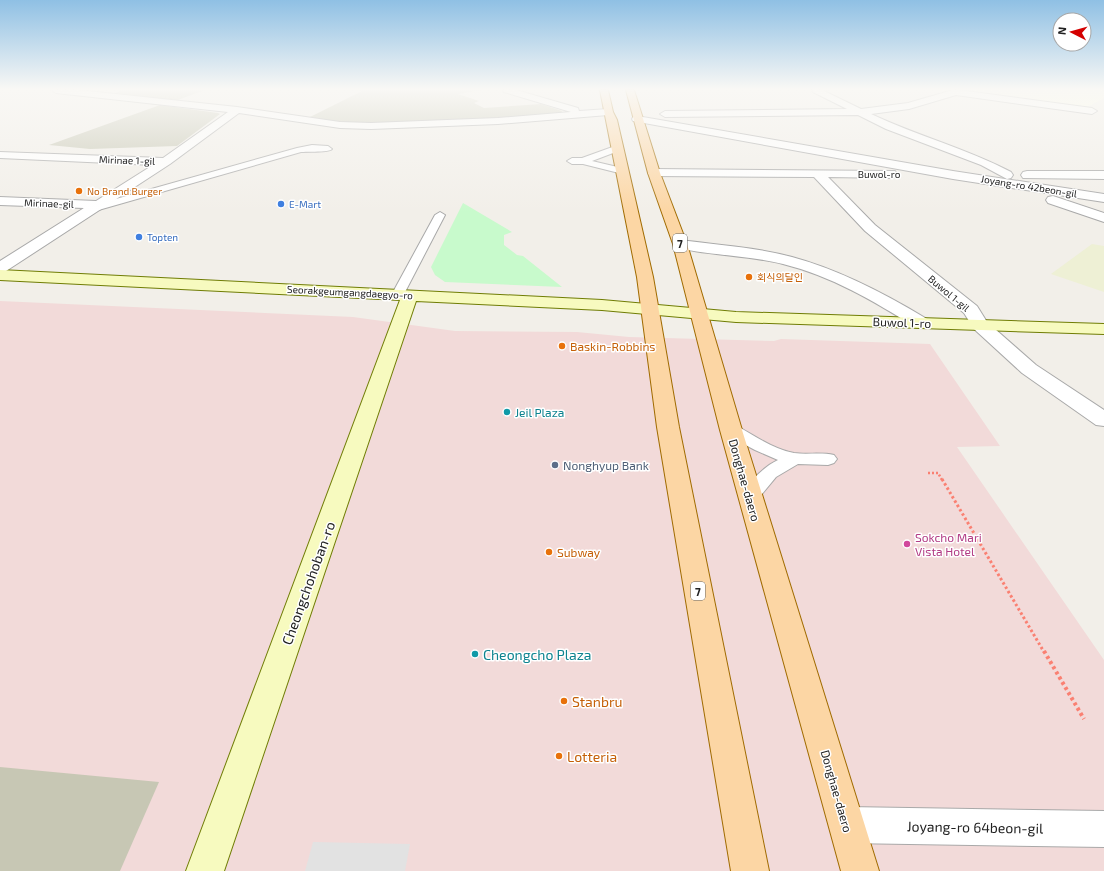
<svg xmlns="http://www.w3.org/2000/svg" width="1104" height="871" font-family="'Exo 2','Noto Sans KR',sans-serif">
  <rect width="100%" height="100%" fill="#f2efe9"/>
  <polygon fill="#f2dad9" points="0,301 353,317 455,331 577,332 629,337 774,341 781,339 930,344 1000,446 957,447 1104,660 1104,871 0,871"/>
  <polygon fill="#ffffe5" points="935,90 1104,90 1104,98 1089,106 1080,108"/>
  <g fill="#c7c7b4">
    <polygon points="122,90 205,90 172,102 114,94"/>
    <polygon points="364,90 480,90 458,94 479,101 474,103 484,108 541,104 562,111 561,113 494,119 371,124 344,123 310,117"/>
    <polygon points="160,105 218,113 220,114 177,146 90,149 49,145"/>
    <polygon points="0,767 159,782 120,871 0,871"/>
  </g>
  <polygon fill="#eef0d5" points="1092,244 1104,246 1104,292 1051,274"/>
  <polygon fill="#c8facc" points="463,203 512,232 504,235 504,245 517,255 523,256 562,287 445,282 435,275 431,267"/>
  <polygon fill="#e2e2e2" points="313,842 410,844 405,871 305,871"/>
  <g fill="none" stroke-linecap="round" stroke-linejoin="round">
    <g stroke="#a9a9a9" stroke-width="2">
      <g id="lane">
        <path d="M312,145L328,146L332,149C328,153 309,151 301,152L88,213L83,210L84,208L297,148Z"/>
        <polygon points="618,145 621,146 622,148 621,150 592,161 626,169 628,171 626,173 623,174 583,164 572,164 567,161 572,158 582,158"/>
        <polygon points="440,212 445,215 404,294 403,297 393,297 392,294 435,215"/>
        <path d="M731,425L737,426C755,436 773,449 794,453C807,455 821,452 834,455L837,459L834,463L828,465L798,464L776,477L757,500L750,502L743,500L741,496C750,481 762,468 778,460L755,450L725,434L723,430L725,426Z"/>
      </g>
    </g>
    <g stroke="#a9a9a9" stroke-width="2">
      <g id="street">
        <polygon points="52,90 78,90 237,107 340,122 371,123 498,118 571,112 504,92 503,90 516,90 578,108 579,111 608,109 613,112 608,115 498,124 371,129 340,128 239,113 170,164 6,271 0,273 0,261 84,208 0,205 0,197 96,201 153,165 0,158 0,152 163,158 228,112 56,93"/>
        <path d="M812,90H822L861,109L908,103L953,90H959L1092,108L1097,111L1092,114L956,95L909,109L871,114C917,136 966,148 1011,172L1013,175L1011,178L1007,179L981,165L886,129L858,115L665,117L660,114L665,111L847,109L813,92Z"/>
        <polygon points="637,116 953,171 1104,194 1104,202 953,179 633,121 632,119 633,117"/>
        <polygon points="654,169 895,171 897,174 895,177 891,178 828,177 875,225 977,306 987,322 1036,365 1104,410 1104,426 1096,425 1022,373 974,329 964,313 865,231 814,177 650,176 648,173 650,170"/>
        <polygon points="1027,171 1104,171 1104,179 1023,178 1021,175 1023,172"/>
        <polygon points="1053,196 1104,213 1104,222 1048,203 1046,200 1048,197"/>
        <path d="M680,240C717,245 755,247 792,257C840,270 884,293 927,319L930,323L927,327L921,328L915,327C874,301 831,276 783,264C748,255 710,256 675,247L673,244L675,241Z"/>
        <polygon points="847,807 1104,811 1104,847 847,843 834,838 829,825 834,812"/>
      </g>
    </g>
    <g stroke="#707d05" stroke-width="2">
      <polygon id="secondary" points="0,270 602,300 736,312 1104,324 1104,334 736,322 602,310 416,301 224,871 186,871 400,300 0,280"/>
    </g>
    <g stroke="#a06b00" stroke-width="2">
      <g id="primary">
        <polygon points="600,90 608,90 613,112 617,120 653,277 679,427 769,871 731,871 657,427 637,277"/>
        <polygon points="626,90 634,90 660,173 687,244 742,430 879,871 841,871 720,430 673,244 648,173"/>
      </g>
    </g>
    <polyline stroke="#fa8072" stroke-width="2.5" stroke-dasharray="2 2" stroke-linecap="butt" points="928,473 938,473 942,480"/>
    <polyline stroke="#fa8072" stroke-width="3" stroke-dasharray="2.5 2.5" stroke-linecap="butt" points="942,479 1044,652"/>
    <polyline stroke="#fa8072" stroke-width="4" stroke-dasharray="3 3" stroke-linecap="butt" points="1044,651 1084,719"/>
    <use href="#lane" fill="#fff" fill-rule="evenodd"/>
    <use href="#street" fill="#fff" fill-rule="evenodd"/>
    <use href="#secondary" fill="#f7fabf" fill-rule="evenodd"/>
    <use href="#primary" fill="#fcd6a4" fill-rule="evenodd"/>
  </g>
  <linearGradient id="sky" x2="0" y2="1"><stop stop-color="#8fc0e4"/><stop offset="0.42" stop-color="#f9f8f5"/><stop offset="1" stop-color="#f9f8f5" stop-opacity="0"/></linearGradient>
  <rect width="1104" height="212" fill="url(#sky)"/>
  <g fill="#e8710a" stroke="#fff" stroke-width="1.5">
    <circle cx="79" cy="191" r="4"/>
    <circle cx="749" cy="277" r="4"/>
    <circle cx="562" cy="346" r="4"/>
    <circle cx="549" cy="552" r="4"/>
    <circle cx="564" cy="701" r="4"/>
    <circle cx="559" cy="756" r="4"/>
  </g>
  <g fill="#3f7fe0" stroke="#fff" stroke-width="1.5">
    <circle cx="281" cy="204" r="4"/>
    <circle cx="139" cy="237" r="4"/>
  </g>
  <g fill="#0f9aa8" stroke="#fff" stroke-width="1.5">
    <circle cx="507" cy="412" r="4"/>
    <circle cx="475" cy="654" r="4"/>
  </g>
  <circle fill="#5c6f8a" stroke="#fff" stroke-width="1.5" cx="555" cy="465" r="4"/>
  <circle fill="#d1479c" stroke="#fff" stroke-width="1.5" cx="907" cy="544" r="4"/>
  <g text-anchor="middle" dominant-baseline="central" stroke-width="3" stroke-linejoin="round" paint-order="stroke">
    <g font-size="10" fill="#222" stroke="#fff">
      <text transform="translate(127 160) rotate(2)">Mirinae 1-gil</text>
      <text x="879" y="174">Buwol-ro</text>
      <text transform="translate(1029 186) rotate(9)">Joyang-ro 42beon-gil</text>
      <text transform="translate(49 203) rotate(2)">Mirinae-gil</text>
      <text transform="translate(350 292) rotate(3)">Seorakgeumgangdaegyo-ro</text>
      <text transform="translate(949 293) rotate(40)">Buwol 1-gil</text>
    </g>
    <g font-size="10" fill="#c56008" stroke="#fff" text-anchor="start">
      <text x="87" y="191">No Brand Burger</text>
      <text x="757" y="277">회식의달인</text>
    </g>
    <g font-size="10" fill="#366cbe" stroke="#fff" text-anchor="start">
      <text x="289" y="204">E-Mart</text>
      <text x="147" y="237">Topten</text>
    </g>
    <g fill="#fff" stroke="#646464" stroke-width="1">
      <rect x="673" y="234" width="14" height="18" rx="3"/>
      <rect x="691" y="582" width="14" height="18" rx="3"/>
    </g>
    <g font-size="11" font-weight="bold" fill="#222">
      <text x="680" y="243">7</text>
      <text x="698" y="591">7</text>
    </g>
    <g font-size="12" fill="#222" stroke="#fff">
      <text transform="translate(902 322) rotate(2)">Buwol 1-ro</text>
      <text transform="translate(745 480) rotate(74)">Donghae-daero</text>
      <text transform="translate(837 791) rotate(74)">Donghae-daero</text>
    </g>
    <g font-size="12" fill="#c56008" stroke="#fff" text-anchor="start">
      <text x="570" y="346">Baskin-Robbins</text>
      <text x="557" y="552">Subway</text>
    </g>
    <g font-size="12" fill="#0d838f" stroke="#fff" text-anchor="start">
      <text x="515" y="412">Jeil Plaza</text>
    </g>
    <g font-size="12" fill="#4e5e75" stroke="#fff" text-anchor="start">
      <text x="563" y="465">Nonghyup Bank</text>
    </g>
    <g font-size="12" fill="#b23c85" stroke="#fff" text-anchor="start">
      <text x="915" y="537">Sokcho Mari<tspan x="915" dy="14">Vista Hotel</tspan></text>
    </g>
    <g font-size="14" fill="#222" stroke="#fff">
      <text transform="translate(308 583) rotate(-70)">Cheongchohoban-ro</text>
      <text transform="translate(975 827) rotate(1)">Joyang-ro 64beon-gil</text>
    </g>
    <g font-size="14" fill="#0d838f" stroke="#fff" text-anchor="start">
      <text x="483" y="654">Cheongcho Plaza</text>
    </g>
    <g font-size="14" fill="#c56008" stroke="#fff" text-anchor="start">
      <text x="572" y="701">Stanbru</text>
      <text x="567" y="756">Lotteria</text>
    </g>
  </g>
  <g transform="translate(1072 32) rotate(276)"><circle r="19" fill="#ffffff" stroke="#a7a7a7"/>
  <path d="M0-3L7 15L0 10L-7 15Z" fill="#d40000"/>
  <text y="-6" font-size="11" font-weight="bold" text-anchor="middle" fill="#222222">N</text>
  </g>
</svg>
